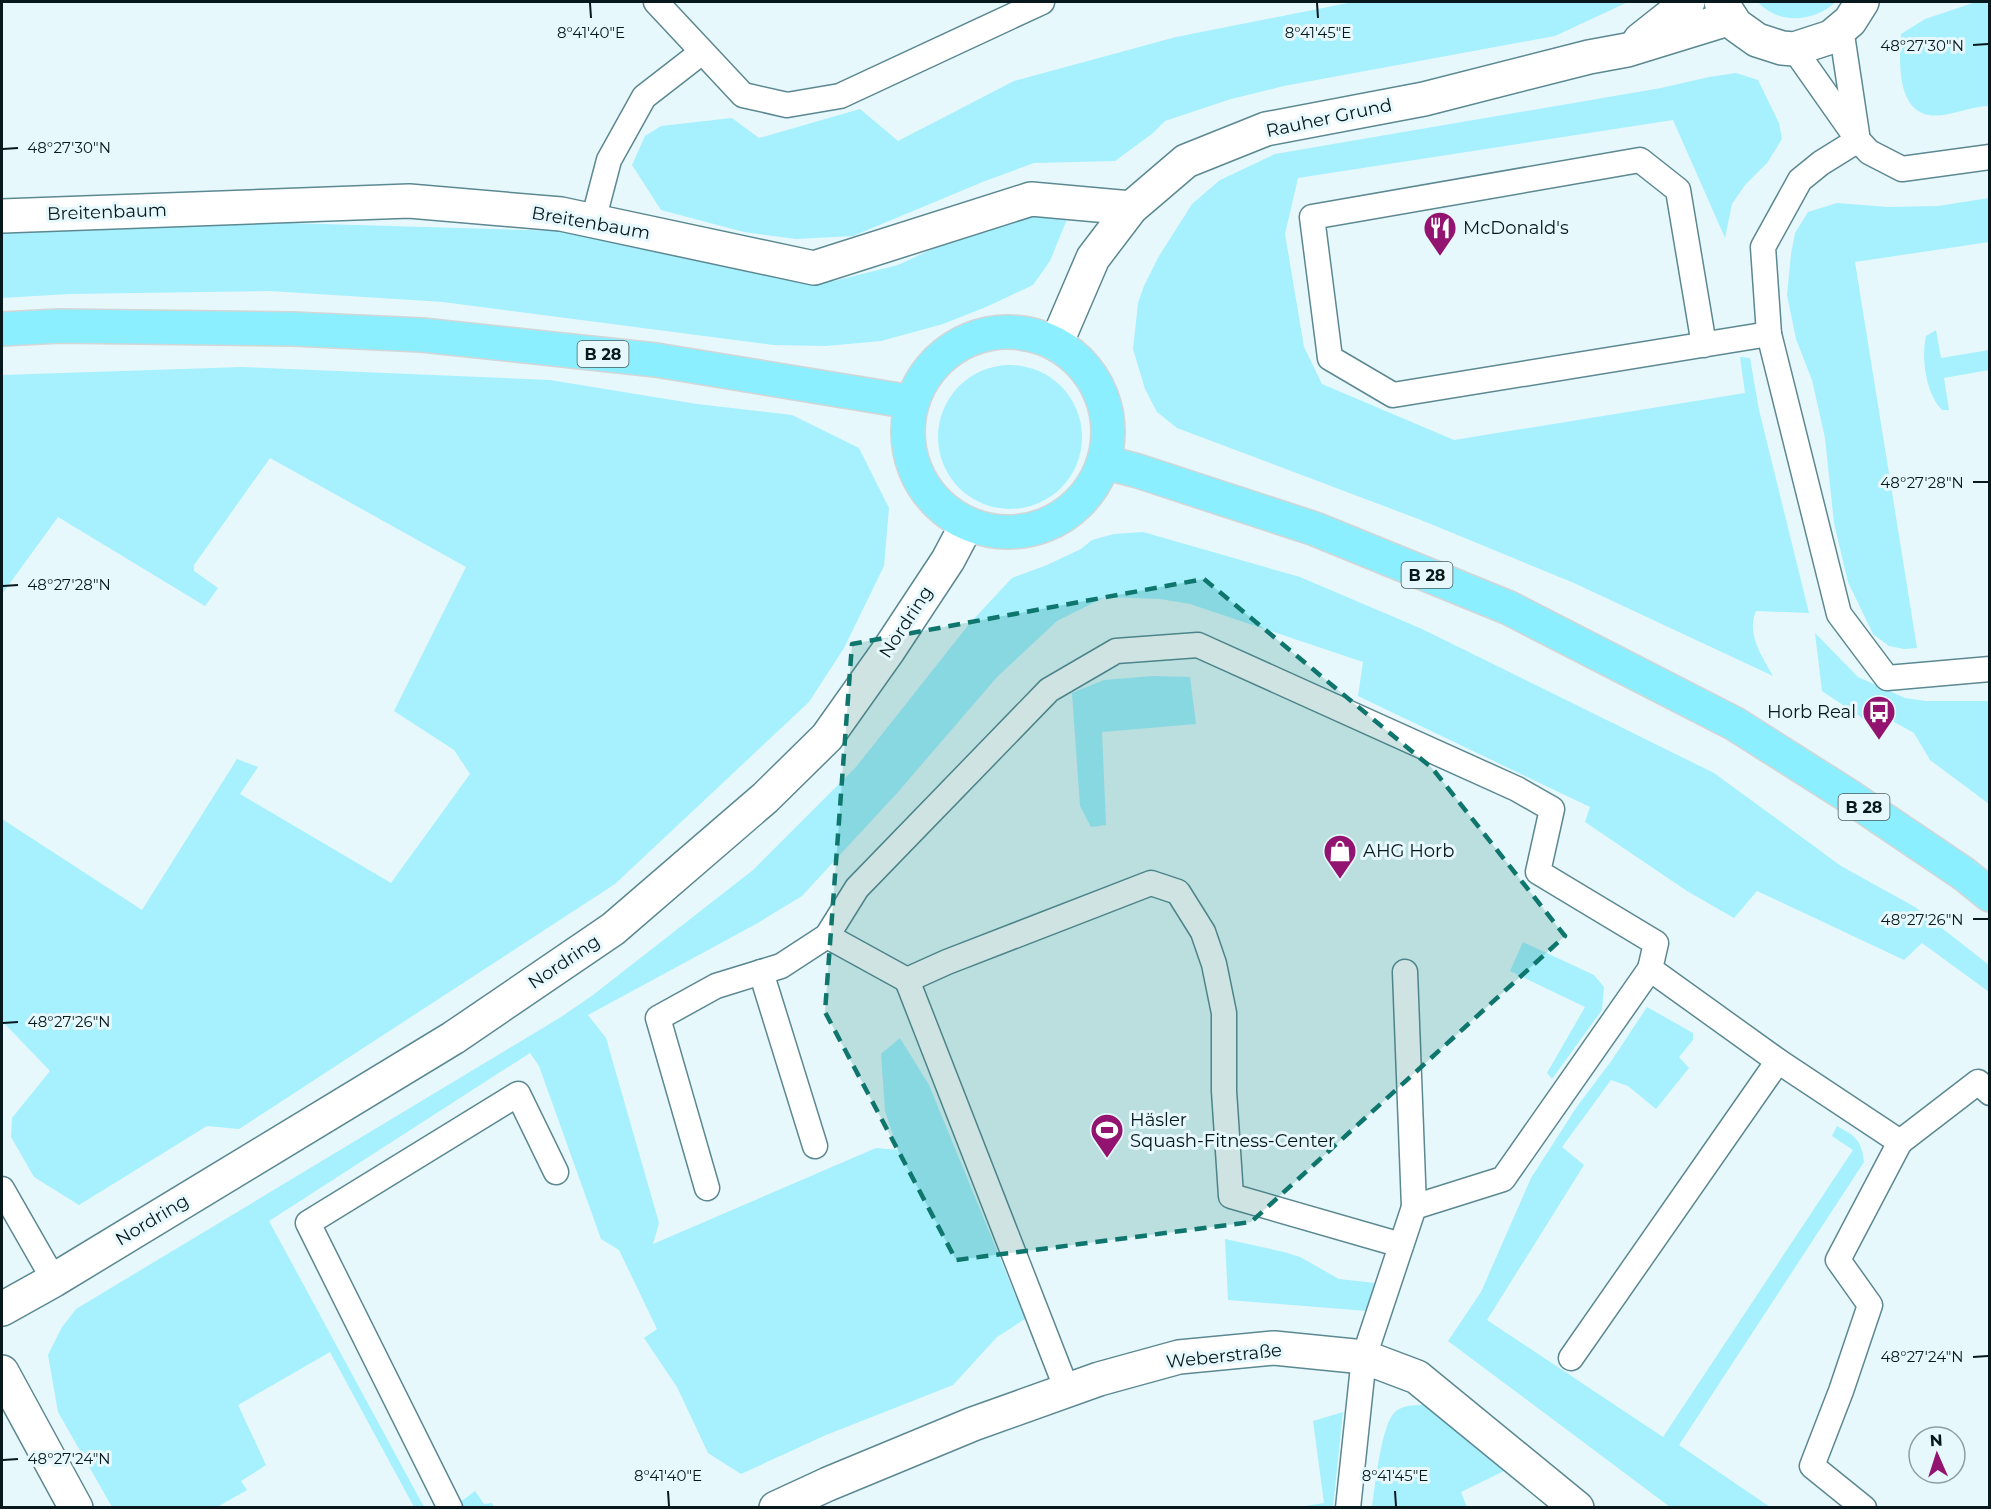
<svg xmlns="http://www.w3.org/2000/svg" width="1991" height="1509" font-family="Montserrat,sans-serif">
  <rect width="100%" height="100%" fill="#e6f8fc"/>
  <g fill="#a7f0fe">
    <polygon points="1353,2 1628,2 1555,36 1284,86 1231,99 1165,121 1153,133 1115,161 1034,163 985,181 853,236 796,239 744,232 661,210 632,165 645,136 661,126 732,118 759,138 860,109 898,141 1014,81 1176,37"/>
    <path d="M1758,2H1835C1815,22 1778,25 1758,2Z"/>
    <path d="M1976,2H1989V106C1974,106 1958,113 1943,115C1896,122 1899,64 1901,34L1925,19Z"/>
    <path d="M1736,73L1758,80L1779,123L1782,139L1767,163L1745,185L1732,204L1725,238L1673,120L1298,178L1285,234L1304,347L1322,384L1454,440L1745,393L1740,357L1750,358L1759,410L1809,613L1756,611C1746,634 1762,656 1773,676L1574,583L1421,520L1177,428L1157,412L1145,389L1133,349L1138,303L1144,286L1159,256L1192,204L1220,180L1275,154L1661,88L1709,77Z"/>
    <polygon points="1989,198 1989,242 1855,262 1917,648 1904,649 1889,646 1873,634 1848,582 1834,523 1825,438 1812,380 1796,339 1787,295 1791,254 1795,233 1808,212 1837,203 1888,207 1938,206"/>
    <polygon points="1033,210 1063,213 1067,219 1050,261 1033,285 986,307 943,324 881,341 826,346 774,345 443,302 270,291 69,294 2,298 2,228 187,220 561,231 733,265 834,281 898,265 928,251"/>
    <path d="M1936,330L1941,358L1989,350V370L1944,378L1949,410H1942C1926,393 1921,359 1926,336Z"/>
    <circle cx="1010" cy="437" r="72"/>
    <polygon points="242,367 550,380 697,404 792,415 859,448 889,508 884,566 844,648 809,702 615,884 239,1129 207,1126 79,1205 34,1177 11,1137 12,1118 50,1071 2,1021 2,819 142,910 237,759 258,767 240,794 391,883 470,774 454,750 394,711 466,567 270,458 194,565 194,571 218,588 205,606 58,517 2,594 2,375"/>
    <polygon points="1143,532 1300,577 1422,629 1714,773 1841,866 1915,907 1989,965 1989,992 1922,943 1904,960 1757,891 1734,918 1687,891 1585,822 1590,807 1358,696 1363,662 1190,604 1160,599 1105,597 1057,621 997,677 898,792 802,896 756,924 588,1015 606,1038 659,1223 653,1244 876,1148 898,1150 885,1111 881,1054 900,1038 929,1085 1025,1319 997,1337 953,1385 826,1435 741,1474 708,1453 677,1387 644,1338 657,1329 619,1250 601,1239 539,1066 530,1053 269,1221 424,1507 414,1507 330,1352 238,1405 266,1465 241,1481 247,1490 217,1507 112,1507 58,1412 48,1355 62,1327 76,1309 561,1017 593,995 753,870 856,767 970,623 1012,578 1047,565 1081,549 1092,540 1114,534"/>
    <polygon points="1815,633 1858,677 1905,698 1926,701 1989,701 1989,804 1930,760 1914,733 1887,718 1880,730 1822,691"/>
    <polygon points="1153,676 1190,677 1196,724 1102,732 1106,825 1091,827 1080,806 1072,693 1104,680"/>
    <polygon points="1523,942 1594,975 1604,987 1602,1010 1552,1079 1547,1073 1585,1007 1510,971"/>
    <path d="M1647,1007L1693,1033V1040L1679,1057L1689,1068L1656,1109L1628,1086L1611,1080L1562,1147L1584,1165L1487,1320L1663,1437L1853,1150L1832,1136L1837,1126C1856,1137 1861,1139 1864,1162L1679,1445L1770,1507H1670L1448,1341L1481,1292L1531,1178L1576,1108L1612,1060Z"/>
    <polygon points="1225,1239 1284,1252 1300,1257 1339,1279 1375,1283 1367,1311 1228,1300"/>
    <path d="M1424,1405L1504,1471L1461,1492L1467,1507H1372C1375,1486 1381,1427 1394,1413C1401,1405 1414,1405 1424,1405Z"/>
    <polygon points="1343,1412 1333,1507 1299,1507 1324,1503 1313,1421"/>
    <polygon points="475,1491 484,1504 492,1503 494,1507 462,1507 459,1503"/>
  </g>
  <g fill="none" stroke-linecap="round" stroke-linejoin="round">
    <g stroke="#5c8891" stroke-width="27">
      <g id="lane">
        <polyline points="656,2 743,95 787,105 840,96 1042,2"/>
        <polyline points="1841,28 1857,134"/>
        <polyline points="1794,49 1858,140 1869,152 1902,169 1990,157"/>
        <polyline points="1858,140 1821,163 1800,180 1763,247 1769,334 1839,614 1887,678 1990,669"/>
        <polyline points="593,221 609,160 644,97 702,52"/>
        <polyline points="1704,345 1678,190 1640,160 1312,217 1330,358 1393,395 1769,334"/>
        <polyline points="827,936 907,980 947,962 1151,883 1178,892 1203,932 1214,964 1224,1013 1224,1091 1231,1196 1401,1245"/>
        <polyline points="761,972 815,1146"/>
        <polyline points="1405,972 1414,1207"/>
        <polyline points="907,980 1067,1390"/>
        <polyline points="707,1188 658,1018 716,986 781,966 827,936 857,888 1049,690 1116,651 1198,645 1517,789 1552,809 1538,872 1656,943 1650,969 1778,1061 1900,1142 1978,1082 1990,1093"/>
        <polyline points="2,1189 54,1280"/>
        <polyline points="1571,1358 1778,1061"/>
        <polyline points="450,1508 308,1223 518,1094 556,1172"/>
        <polyline points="1348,1508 1364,1357 1414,1207 1503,1179 1650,969"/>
        <polyline points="1864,1508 1812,1466 1841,1391 1870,1305 1838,1260 1900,1142"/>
      </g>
    </g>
    <g stroke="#5c8891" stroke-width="36">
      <g id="street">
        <polyline points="1721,2 1736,25 1757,40 1782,48 1794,49 1831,37 1850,21 1862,2"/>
        <polyline points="1640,40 1688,2"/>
        <polyline points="2,216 409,201 561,214 814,268 1031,199 1131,208"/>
        <polyline points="1056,344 1093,258 1131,208 1186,161 1266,129 1424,99 1589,57 1627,50 1731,18"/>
        <polyline points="2,1309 54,1280 453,1038 613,929 765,798 827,737 888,651 948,560 967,524"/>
        <polyline points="2,1372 76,1508"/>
        <polyline points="776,1508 828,1484 973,1424 1099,1379 1179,1357 1274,1348 1364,1357 1417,1377 1577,1508"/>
      </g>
    </g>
    <g stroke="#d2d6d6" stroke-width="36">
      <g id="primary">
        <polyline points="2,329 60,326 293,329 422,335 656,360 911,402"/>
        <circle cx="1008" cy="432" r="100"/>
        <polyline points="1104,462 1138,471 1315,529 1509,608 1735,724 1847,795 1964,874 1990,895"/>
      </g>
    </g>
    <use href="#lane" stroke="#fff" stroke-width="24"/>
    <use href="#street" stroke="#fff" stroke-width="33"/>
    <use href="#primary" stroke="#8befff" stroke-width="33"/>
  </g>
  <path fill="#0f766e" fill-opacity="0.2" stroke="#0f766e" stroke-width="4.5" stroke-dasharray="12 8" stroke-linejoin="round" d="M1204,579L1432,768L1565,936L1251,1222L956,1260L825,1012L852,644Z"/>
  <path fill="none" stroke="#07191c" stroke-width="2" d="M590,3L591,18M1317,3L1318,18M1973,45L1988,44M3,149L18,148M1973,482H1988M3,586L18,585M1973,919H1988M3,1023L18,1022M1973,1357L1988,1356M3,1460L18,1459M668,1491L669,1506M1395,1491L1396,1506"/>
  <defs>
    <g id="restaurant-pin" transform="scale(1.725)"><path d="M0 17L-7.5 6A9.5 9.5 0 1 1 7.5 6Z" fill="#921470" stroke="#e6f8fc"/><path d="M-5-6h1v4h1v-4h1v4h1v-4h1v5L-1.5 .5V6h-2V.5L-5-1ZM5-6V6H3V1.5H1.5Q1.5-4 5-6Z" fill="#fff"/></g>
    <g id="bus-pin" transform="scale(1.725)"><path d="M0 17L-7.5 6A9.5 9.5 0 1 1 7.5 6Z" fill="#921470" stroke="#e6f8fc"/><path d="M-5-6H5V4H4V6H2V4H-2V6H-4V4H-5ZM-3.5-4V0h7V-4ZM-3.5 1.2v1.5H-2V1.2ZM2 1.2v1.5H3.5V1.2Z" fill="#fff"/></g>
    <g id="shop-pin" transform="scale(1.725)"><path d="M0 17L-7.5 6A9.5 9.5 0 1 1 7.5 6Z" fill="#921470" stroke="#e6f8fc"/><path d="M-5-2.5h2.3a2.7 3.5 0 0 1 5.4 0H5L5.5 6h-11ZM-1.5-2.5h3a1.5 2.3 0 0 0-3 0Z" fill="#fff"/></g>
    <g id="stadium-pin" transform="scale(1.725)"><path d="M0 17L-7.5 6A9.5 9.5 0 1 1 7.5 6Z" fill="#921470" stroke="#e6f8fc"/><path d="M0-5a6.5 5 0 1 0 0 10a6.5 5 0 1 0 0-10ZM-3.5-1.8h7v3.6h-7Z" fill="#fff"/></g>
  </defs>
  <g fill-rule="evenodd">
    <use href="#restaurant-pin" x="1440" y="228"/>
    <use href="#bus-pin" x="1879" y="712"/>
    <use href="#shop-pin" x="1340" y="851"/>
    <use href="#stadium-pin" x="1107" y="1130"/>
  </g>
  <g text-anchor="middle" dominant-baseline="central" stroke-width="6" stroke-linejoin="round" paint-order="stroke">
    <g fill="#e6f8fc" stroke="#4a5c5f" stroke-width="1.5">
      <rect x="577.5" y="341" width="51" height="26" rx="4.5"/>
      <rect x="1401.5" y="562" width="51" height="26" rx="4.5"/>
      <rect x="1838.5" y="794" width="51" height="26" rx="4.5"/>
    </g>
    <g font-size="16" font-weight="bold" fill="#07191c">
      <text x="603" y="354">B 28</text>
      <text x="1427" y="575">B 28</text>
      <text x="1864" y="807">B 28</text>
    </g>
    <g font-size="18" fill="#07191c" stroke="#e6f8fc">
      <text transform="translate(1329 118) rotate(-12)">Rauher Grund</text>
      <text transform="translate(107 212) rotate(-2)">Breitenbaum</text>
      <text transform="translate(591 223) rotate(10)">Breitenbaum</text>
      <text transform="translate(906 622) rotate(-57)">Nordring</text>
      <text transform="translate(564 962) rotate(-34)">Nordring</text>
      <text transform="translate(152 1220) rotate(-31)">Nordring</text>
      <text transform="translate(1224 1356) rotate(-6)">Weberstraße</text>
    </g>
    <g font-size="18" fill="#07191c" stroke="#e6f8fc" text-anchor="start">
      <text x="1463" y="228">McDonald's</text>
      <text x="1856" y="712" text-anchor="end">Horb Real</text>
      <text x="1363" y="851">AHG Horb</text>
      <text x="1130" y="1120">Häsler<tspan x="1130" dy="21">Squash-Fitness-Center</tspan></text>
    </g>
  </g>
  <g font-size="15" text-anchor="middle" fill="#07191c" stroke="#e6f8fc" stroke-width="6" stroke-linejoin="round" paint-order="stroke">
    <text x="591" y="38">8°41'40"E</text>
    <text x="1318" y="38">8°41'45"E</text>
    <text x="1922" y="51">48°27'30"N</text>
    <text x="69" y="153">48°27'30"N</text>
    <text x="1922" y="488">48°27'28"N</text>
    <text x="69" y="590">48°27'28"N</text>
    <text x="1922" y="925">48°27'26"N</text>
    <text x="69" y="1027">48°27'26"N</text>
    <text x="1922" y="1362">48°27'24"N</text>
    <text x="69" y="1464">48°27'24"N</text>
    <text x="668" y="1481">8°41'40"E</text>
    <text x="1395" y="1481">8°41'45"E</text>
  </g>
  <rect width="1991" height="1509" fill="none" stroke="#07191c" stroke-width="6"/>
  <g transform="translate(1937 1455) rotate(357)"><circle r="28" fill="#e6f8fc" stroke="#8d9fa2" stroke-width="1.5"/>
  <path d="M0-4.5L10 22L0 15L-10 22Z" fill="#921470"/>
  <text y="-9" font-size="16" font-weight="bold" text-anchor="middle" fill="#07191c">N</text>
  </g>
</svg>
